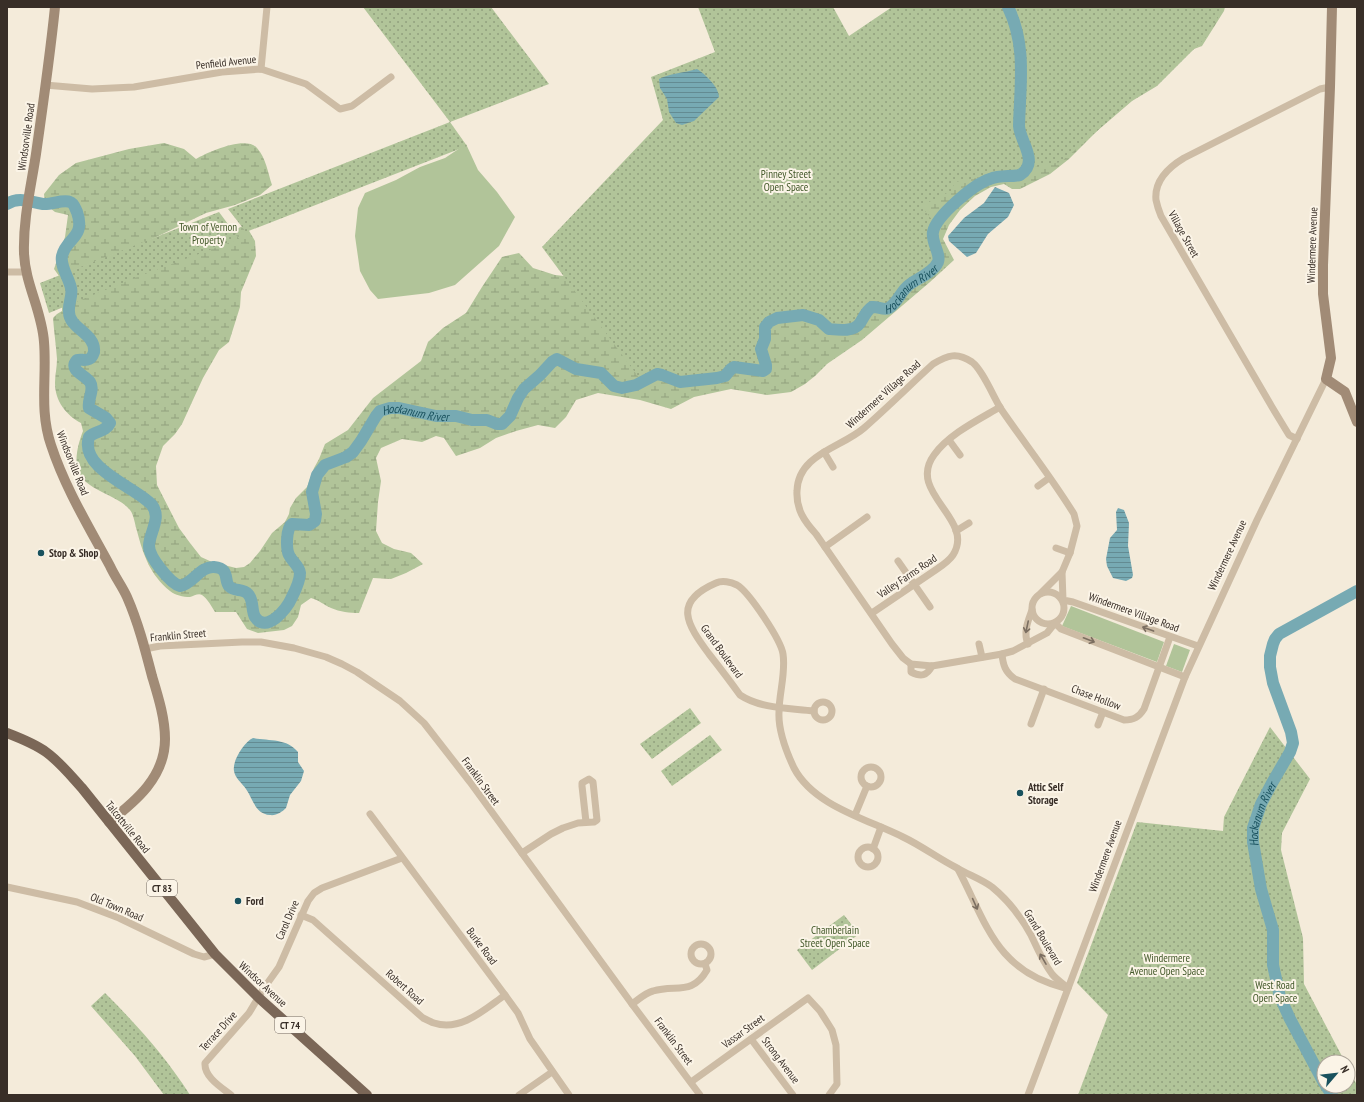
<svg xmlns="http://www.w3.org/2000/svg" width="1364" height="1102" font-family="'PT Sans Narrow',sans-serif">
  <defs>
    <pattern id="wetland-marsh" width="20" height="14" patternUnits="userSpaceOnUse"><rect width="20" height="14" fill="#b1c499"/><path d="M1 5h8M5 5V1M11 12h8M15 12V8" fill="none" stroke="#91a07d"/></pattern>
    <pattern id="park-dots" width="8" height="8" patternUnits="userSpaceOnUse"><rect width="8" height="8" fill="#b1c499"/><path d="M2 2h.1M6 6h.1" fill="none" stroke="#91a07d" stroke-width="1.8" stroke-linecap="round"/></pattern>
    <pattern id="water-rules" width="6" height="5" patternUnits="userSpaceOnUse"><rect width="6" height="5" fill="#77aab3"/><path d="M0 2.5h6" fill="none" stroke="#638b92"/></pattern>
  </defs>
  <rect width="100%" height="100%" fill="#f4ebda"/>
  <g fill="#b1c499">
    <polygon points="466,144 478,170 497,192 515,217 499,246 455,285 429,293 378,299 370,290 360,271 355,236 358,208 365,193 396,180 420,167 445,158"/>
    <polygon points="1071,606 1164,642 1157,662 1062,626"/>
    <polygon points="1174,644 1190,650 1182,672 1166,666"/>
  </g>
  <g fill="url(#wetland-marsh)">
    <path d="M1026,7H1225L1224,11L1202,46L1194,49L1105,123L1069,159L1050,174L1020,189H1012L1004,184L991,187L975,196L960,210L949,225L943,239L954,260L930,282L862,340L827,364L815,376L805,384L791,392L767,395L731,389L694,397L671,409L640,400L598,393L576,400L566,417L555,428L538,425L516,431L496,438L480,448L456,456L444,438L436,436L422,442L402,439L381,448L376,458L381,481L378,502L376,531L382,543L394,549L411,553L423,564L406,573L391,579L373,578L359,613C350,613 340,612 331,608C324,605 319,600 311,598L301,605L298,617L292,626L284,630L258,633L247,629L236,612H215C212,607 207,598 202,595C198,593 194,596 190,597C183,597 175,595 170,591C150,575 143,554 137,531C135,525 134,515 130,510C119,496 88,490 80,475C73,462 78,444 83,431L81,423C66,415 55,401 55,383C55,375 57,367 57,359C56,345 54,332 53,318L57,314L62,311V304L243,226L248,229L255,241L256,256L241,292L240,307L229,342L219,350L203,378L182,424L175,434L163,446L156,466L157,485L179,528L190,543L201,557L212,562L236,568L244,567L250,563L260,551L272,533L285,522L289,514L290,508L296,498L307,487L314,468L319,459L325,444L348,430L373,398L421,361L428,342L443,328L466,313L482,287L502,257L519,253L533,268L555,275L564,276Z"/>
    <path d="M164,143L184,149L196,159C208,152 246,135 257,148C266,158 268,173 272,185L260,195L235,205L206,213L148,241L59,276L54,269L65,237L68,215L55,212L45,204L44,194L59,175L76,163L129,149Z"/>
  </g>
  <g fill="url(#park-dots)">
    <polygon points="363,7 491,7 549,84 450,122 467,146 246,232 228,209 450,122"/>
    <path d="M698,7H833L849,36L892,7H1224L1208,35L1157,86L1132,101L1061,162L955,182L951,191L921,206L941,231L932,235L935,261L924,276L905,289L890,307C884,309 878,306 872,309C864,314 862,325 854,329C847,332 836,331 828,331L826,330L821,322L808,318L778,321L772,322L766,326L765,338L759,348L764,362L763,367C755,374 745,370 736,369L723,377L695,383H680L658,376L643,383L542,247L663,120L651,77L715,52Z"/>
    <polygon points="219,212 239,239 137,277 49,313 40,283"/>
    <polygon points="690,708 701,723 652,759 640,744"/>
    <polygon points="1270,727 1310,779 1282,833 1281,850 1303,938 1304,984 1345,1062 1324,1062 1324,1086 1348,1086 1348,1068 1357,1085 1357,1095 1078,1095 1108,1015 1077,983 1137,822 1223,831 1224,817"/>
    <polygon points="710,735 722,750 672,786 661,771"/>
    <polygon points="844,915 859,934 812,970 797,950"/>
    <path d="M105,993C136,1024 166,1057 190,1095H164L135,1056L91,1006Z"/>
  </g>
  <g fill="url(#water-rules)">
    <path d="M697,69C705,74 719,87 719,97L694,121L682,125L676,123L669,112L667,99L660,88L659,79C671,73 684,73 697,69Z"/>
    <polygon points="995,187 1009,193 1014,205 1008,217 988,234 976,253 967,257 949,241 948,236 964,218 984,203"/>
    <polygon points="1118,508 1124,510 1129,523 1128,546 1133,575 1132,578 1126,581 1113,578 1107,566 1106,559 1110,538 1117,530 1116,512"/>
    <path d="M253,738C269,741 287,738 298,752V762L304,771L301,781L290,795L286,808C282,812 276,816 270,815C255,814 253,799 246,789C242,783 235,778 234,771C232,761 244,742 253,738Z"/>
  </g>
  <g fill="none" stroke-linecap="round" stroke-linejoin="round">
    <g stroke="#77aab3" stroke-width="12">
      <path id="s1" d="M7,204C19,196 30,202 43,204C51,205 63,199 70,202C74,203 75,208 77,212C86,238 66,238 62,256C60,266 69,278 71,288C73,296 68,303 69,312C69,329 96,333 94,352C93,355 92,358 89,359C85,361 81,359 77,360C68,370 85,375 90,382C95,390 87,400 89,408L106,418L110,423C106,432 95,431 89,437C79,469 136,487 152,505C162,518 149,533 149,546C149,557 170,583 180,586C193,584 200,566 214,567C230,568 224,581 229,586C234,592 243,588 248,594C254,600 251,610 255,617C266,634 287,609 291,599C295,591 300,582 300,573C299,565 292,562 289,555C286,549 286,528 292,524L309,525L315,521L316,514L312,492L317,475L325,465L346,457L353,452L361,441L376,416L380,411L390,408H399L436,416H456L472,420H487L497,424H502L510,416L518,398L524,389L540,375L552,362L557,359L576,369L601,373L614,386L622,388L636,385L657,374L662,375L680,382L717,378L725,376L731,369L734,367L763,371L766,369V365L761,349L765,339V327L769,322L777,318L803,315L819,320L829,329C839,330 854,332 860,323C864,317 866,311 872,307C878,306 884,311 889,308C898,302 901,291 909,285C918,278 933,273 938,262C941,254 931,242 933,232C936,216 974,184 990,179C1000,175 1010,177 1020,175C1040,162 1020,142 1019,126C1020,85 1027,46 1008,7"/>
      <path id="s2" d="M1324,1083L1290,1019L1280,997L1273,965V930L1261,889L1253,842V828L1261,804L1272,783L1290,752L1293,743L1291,732L1273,683L1270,667V656L1273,644L1275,639L1279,634L1357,591"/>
      <polyline points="1326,1086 1332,1095"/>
    </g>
    <g stroke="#cdbca5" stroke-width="7">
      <polyline points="261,69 267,7"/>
      <polyline points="45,85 92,89 134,87 222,72 261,69 306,84 340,109 352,106 391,77"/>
      <polyline points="7,272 26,272"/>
      <path d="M1297,439L1289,435L1272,407L1161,216C1159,211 1157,205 1156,200C1154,180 1169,167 1184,158L1320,89L1330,87"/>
      <polyline points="949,440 960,455"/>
      <polyline points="824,452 833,467"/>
      <polyline points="1038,486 1049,478"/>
      <polyline points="956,531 969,523"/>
      <polyline points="825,547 867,517"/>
      <polyline points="1056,548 1070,553"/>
      <polyline points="898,561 930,607"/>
      <circle cx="1048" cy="608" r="16"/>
      <polyline points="1041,593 1062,572"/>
      <path d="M872,613L937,569C943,565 949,561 953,555C976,519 906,493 934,455C949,434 978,420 1000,407"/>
      <polyline points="979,644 982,657"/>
      <path d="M1028,644C1023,632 1028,621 1032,610"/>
      <polyline points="145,649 160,646 242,642 261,642 294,648 326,657 342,664 357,672 400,701 424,723 470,782 632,1004 700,1095"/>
      <path d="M1002,654C1003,665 1005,672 1015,679L1124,720C1134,720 1139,717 1144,709L1170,637"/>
      <path d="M911,664V672C921,677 927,676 932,666"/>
      <path d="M1185,677L1061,629L1055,623L1047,633L1013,651L1002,654L932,666L911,664L903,658L892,644L816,534C804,521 796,509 797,491C798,454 841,448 864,428C888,407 910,385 933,364C948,355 957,352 972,362C982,369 994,398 1001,409C1025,444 1052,478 1074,514L1077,526L1070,553L1062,572L1063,600L1073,602L1198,646"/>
      <circle cx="823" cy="711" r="9"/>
      <path d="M814,711C790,708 761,709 740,695C730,681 720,668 709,654C687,624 672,602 716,583C722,580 731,582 737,585C749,592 781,640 783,654C786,673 779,693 779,712C778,731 786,751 794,768C814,806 867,819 903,837C922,846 939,859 957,868C969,875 981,879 992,887C1008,900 1021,917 1031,935C1037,948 1043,962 1052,974C1056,979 1063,984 1068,988"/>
      <polyline points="1031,724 1044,689"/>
      <polyline points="1098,725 1103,712"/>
      <circle cx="871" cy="777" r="10"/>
      <polyline points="370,814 505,995 518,1013 530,1039 569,1095"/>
      <polyline points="855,815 867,786"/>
      <circle cx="868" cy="857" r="10"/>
      <polyline points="873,849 881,827"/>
      <polyline points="522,853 551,834 563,828 578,823 594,822 597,820 593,782 589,779 582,783 582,786 586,822"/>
      <path d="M958,869C987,924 996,971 1065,988"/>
      <polyline points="7,887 77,902 119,918 194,954 204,957 215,954"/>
      <path d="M301,915L313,920L423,1018C427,1020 431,1022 434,1023C461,1032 485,1009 505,995"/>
      <circle cx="701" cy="954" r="10"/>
      <path d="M632,1004C638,1000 645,993 653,991C676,984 692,996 707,970L705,964"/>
      <polyline points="751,1039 793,1095"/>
      <polyline points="691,1082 808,998 820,1011 832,1030 836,1045 837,1084 829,1095"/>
      <path d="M231,1095C221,1087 204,1077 205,1063L249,1013L264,988L279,967L308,901L314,893L322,888L402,858"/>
      <polyline points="519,1095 552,1072"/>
      <polyline points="1028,1095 1185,677 1257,520 1326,379"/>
    </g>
    <g stroke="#a18b76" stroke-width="10">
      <path d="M55,7C50,56 43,105 36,154C31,187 23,219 24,253C25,284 42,311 44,342C47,377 39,410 51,445C65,488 89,527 110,566C115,577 122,586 127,597C138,622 145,649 152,676C158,696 165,718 165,739C165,777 136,801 109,822"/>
      <polyline points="1332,7 1330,87 1323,265 1323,294 1331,358 1326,379 1345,392 1357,422"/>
    </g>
    <path stroke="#7b6757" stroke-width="10" d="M7,733C20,738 35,744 46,752C60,762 71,776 82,788L215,954L259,998L367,1095"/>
  </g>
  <defs><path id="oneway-shaft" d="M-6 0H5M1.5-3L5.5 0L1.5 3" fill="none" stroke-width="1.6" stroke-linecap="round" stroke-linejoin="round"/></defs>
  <g stroke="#7b6e60">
    <use href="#oneway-shaft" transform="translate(1027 627) rotate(102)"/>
    <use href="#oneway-shaft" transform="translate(1148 629) rotate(-160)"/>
    <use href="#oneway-shaft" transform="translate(1089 640) rotate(21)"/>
    <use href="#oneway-shaft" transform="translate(975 904) rotate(66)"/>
    <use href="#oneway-shaft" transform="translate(1043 959) rotate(-120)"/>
  </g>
  <g fill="#19515d" stroke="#fbf4e7" stroke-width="1.5">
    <circle cx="41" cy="553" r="4"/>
    <circle cx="1020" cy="793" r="4"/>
    <circle cx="238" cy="901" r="4"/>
  </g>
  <g text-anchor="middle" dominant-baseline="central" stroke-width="4" stroke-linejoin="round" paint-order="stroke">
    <g fill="#fbf4e7" stroke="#726961" stroke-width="1">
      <rect x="147" y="880" width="30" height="16" rx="3"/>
      <rect x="275" y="1017" width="30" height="16" rx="3"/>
    </g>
    <g font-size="10" font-weight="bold" fill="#382e27">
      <text x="162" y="888">CT 83</text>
      <text x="290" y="1025">CT 74</text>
    </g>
    <g font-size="11" fill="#382e27" stroke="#fbf4e7">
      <text transform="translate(226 62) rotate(-6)">Penfield Avenue</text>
      <text transform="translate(26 137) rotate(-82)">Windsorville Road</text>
      <text transform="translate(1184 234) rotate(61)">Village Street</text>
      <text transform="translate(1312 245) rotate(-88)">Windermere Avenue</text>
      <text transform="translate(883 394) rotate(-42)">Windermere Village Road</text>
      <text transform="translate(73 463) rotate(68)">Windsorville Road</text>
      <text transform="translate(1227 555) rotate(-65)">Windermere Avenue</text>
      <text transform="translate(907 576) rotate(-34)">Valley Farms Road</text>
      <text transform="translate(1134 612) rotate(20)">Windermere Village Road</text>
      <text transform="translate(178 635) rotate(-5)">Franklin Street</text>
      <text transform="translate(722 651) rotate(54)">Grand Boulevard</text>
      <text transform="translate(1096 697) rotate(21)">Chase Hollow</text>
      <text transform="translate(481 781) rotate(54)">Franklin Street</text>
      <text transform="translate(128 827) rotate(51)">Talcottville Road</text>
      <text transform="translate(1105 856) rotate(-70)">Windermere Avenue</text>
      <text transform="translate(117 907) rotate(23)">Old Town Road</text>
      <text transform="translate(287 920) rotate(-66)">Carol Drive</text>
      <text transform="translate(1043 937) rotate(59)">Grand Boulevard</text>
      <text transform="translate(482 946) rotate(53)">Burke Road</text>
      <text transform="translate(263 984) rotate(43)">Windsor Avenue</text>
      <text transform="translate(405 987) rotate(42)">Robert Road</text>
      <text transform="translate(218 1031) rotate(-48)">Terrace Drive</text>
      <text transform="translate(743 1031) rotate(-36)">Vassar Street</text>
      <text transform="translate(674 1041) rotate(53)">Franklin Street</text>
      <text transform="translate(781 1060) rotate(53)">Strong Avenue</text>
    </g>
    <g font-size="11" fill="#425829" stroke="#fbf4e7">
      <text x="786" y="174">Pinney Street<tspan x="786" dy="13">Open Space</tspan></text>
      <text x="208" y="227">Town of Vernon<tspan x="208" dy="13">Property</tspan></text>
      <text x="835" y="930">Chamberlain<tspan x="835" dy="13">Street Open Space</tspan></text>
      <text x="1167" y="958">Windermere<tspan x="1167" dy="13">Avenue Open Space</tspan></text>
      <text x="1275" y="985">West Road<tspan x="1275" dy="13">Open Space</tspan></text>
    </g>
    <g font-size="11" font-weight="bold" fill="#382e27" stroke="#fbf4e7" text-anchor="start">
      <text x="49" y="553">Stop &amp; Shop</text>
      <text x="1028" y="787">Attic Self<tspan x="1028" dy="13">Storage</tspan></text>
      <text x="246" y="901">Ford</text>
    </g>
    <g font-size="12" font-style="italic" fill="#19515d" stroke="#fbf4e7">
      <text stroke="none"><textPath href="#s1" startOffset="1615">Hockanum River</textPath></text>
      <text stroke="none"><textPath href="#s1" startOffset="998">Hockanum River</textPath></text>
      <text stroke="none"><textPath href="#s2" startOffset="284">Hockanum River</textPath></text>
    </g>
  </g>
  <rect width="1364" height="1102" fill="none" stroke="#382e27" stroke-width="16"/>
  <g transform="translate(1336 1074) rotate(62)"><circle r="19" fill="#fbf4e7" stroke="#ada59a"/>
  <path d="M0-3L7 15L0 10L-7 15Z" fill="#19515d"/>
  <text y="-6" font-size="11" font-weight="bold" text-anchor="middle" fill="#382e27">N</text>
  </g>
</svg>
